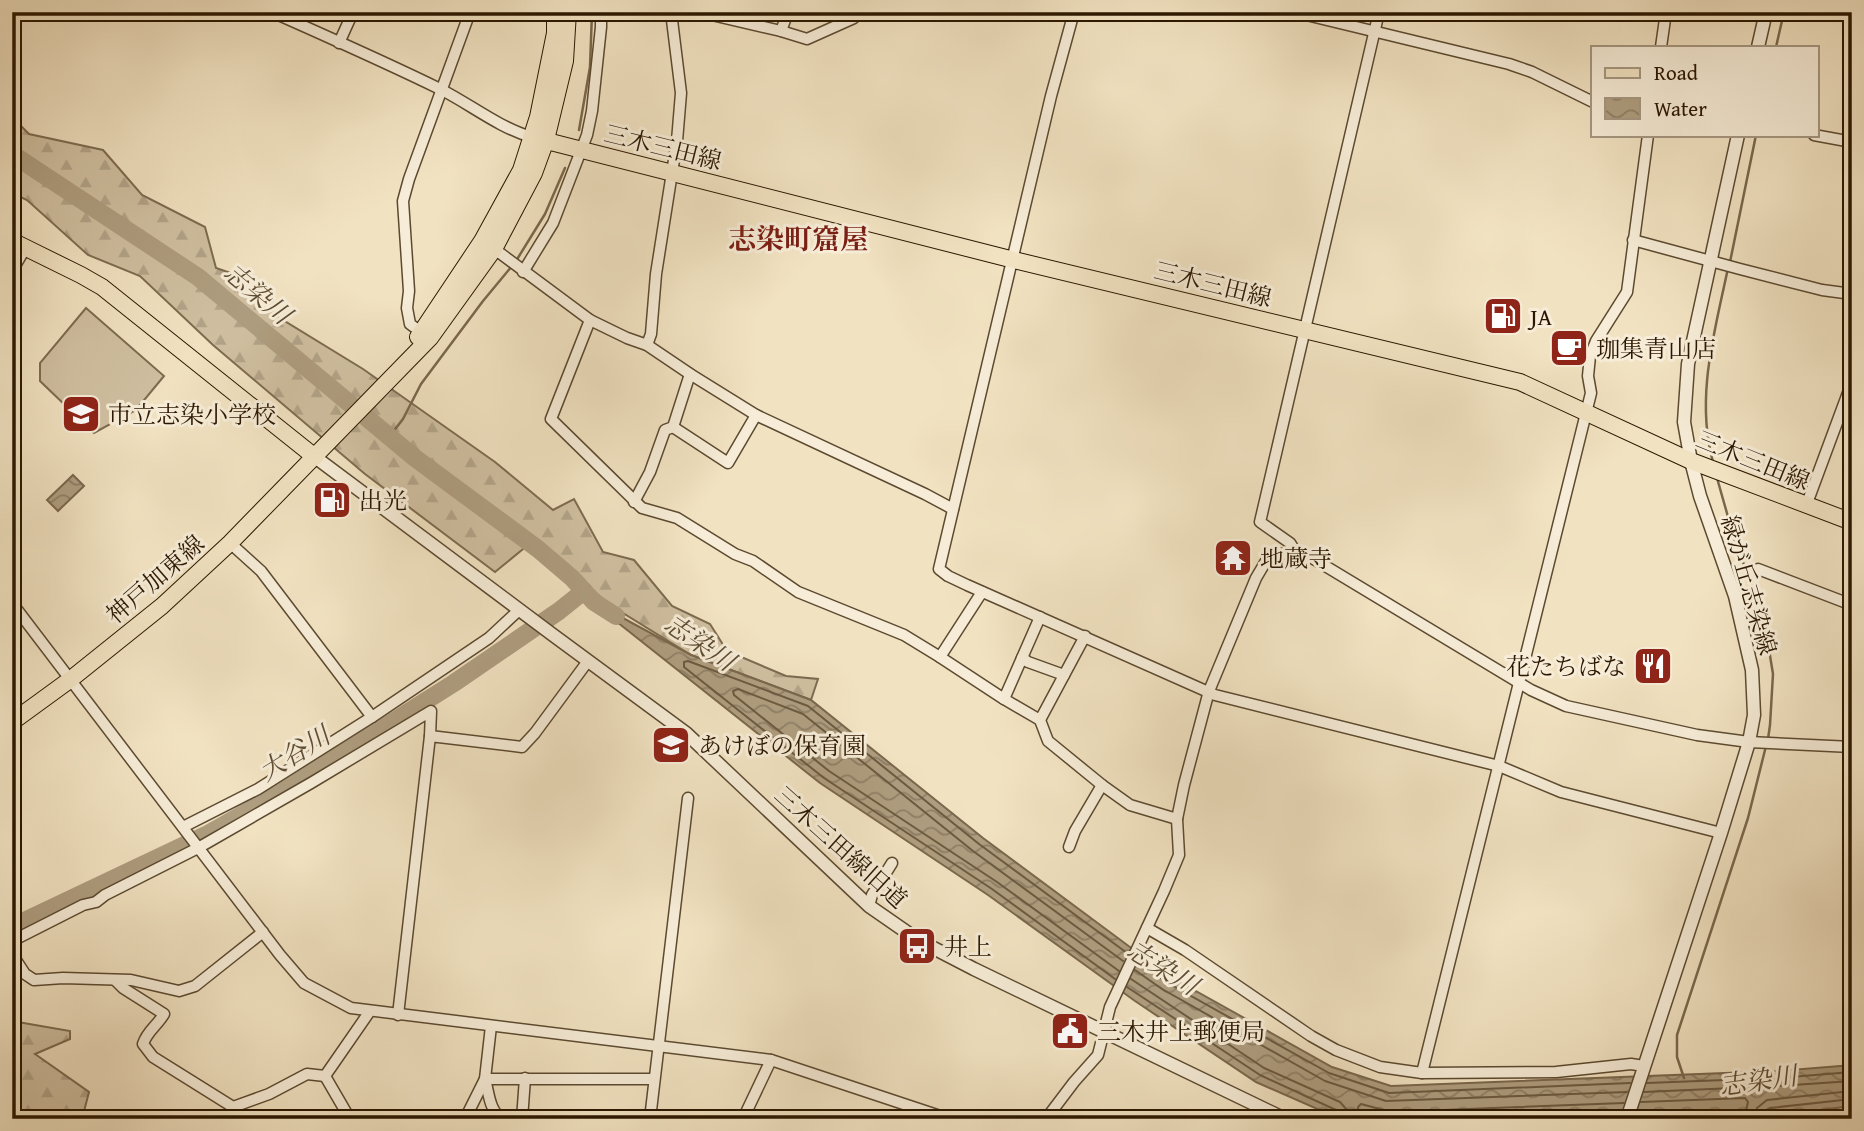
<svg xmlns="http://www.w3.org/2000/svg" width="1864" height="1131" font-family="'Gentium Book Plus','Noto Serif JP',serif">
  <defs>
    <pattern id="forest-firs" width="22" height="20" patternUnits="userSpaceOnUse" patternTransform="scale(1.75)"><rect width="22" height="20" fill="#cfbfa0"/><path d="M5 1l3.5 6h-7zM16 11l3.5 6h-7z" fill="#b2a388"/></pattern>
    <pattern id="water-waves" width="16" height="10" patternUnits="userSpaceOnUse" patternTransform="scale(1.75)"><rect width="16" height="10" fill="#ae9d7f"/><path d="M0 5q4-4 8 0t8 0" fill="none" stroke="#8e7f66"/></pattern>
  </defs>
  <rect width="100%" height="100%" fill="#f1e2c1"/>
  <filter id="stains"><feTurbulence type="fractalNoise" baseFrequency=".00286" numOctaves="4"/><feColorMatrix values="0 0 0 0 .2 0 0 0 0 .09 0 0 0 0 .02 0 0 0 .5 -.17"/></filter>
  <radialGradient id="worn" r=".72"><stop offset=".6" stop-color="#630" stop-opacity="0"/><stop offset="1" stop-color="#630" stop-opacity=".3"/></radialGradient>
  <g fill="url(#forest-firs)" stroke="#7d6b50" stroke-width="2">
    <polygon points="12,117 29,134 103,150 142,195 205,227 216,268 269,286 275,315 363,369 495,462 553,510 574,499 603,552 634,560 672,606 710,624 727,651 786,676 818,679 811,700 691,655 610,605 534,540 495,572 365,474 213,345 140,276 88,255 27,200 12,193"/>
    <polygon points="12,1021 70,1031 70,1039 35,1054 89,1092 82,1119 12,1119"/>
  </g>
  <polygon fill="#cfbfa0" stroke="#7d6b50" stroke-width="2" points="86,308 164,376 136,410 94,433 40,381 40,363"/>
  <g fill="url(#water-waves)" stroke="#7a674c" stroke-width="2">
    <polygon points="73,475 84,486 58,511 47,500"/>
    <polygon points="588,599 691,655 811,700 983,838 1169,976 1332,1067 1391,1086 1777,1071 1852,1065 1852,1106 1748,1119 1340,1119 1256,1082 1135,1001 988,895 820,783"/>
  </g>
  <g fill="none" stroke-linecap="round" stroke-linejoin="round">
    <g stroke="#6c5a40" stroke-width="2">
      <polyline points="1139,962 1166,982 1329,1073 1389,1093 1630,1083"/>
      <polyline points="1135,970 1162,989 1325,1081 1386,1101 1627,1092"/>
      <polyline points="1119,971 997,882 829,771 734,695 733,691 738,689 803,714 973,851 1123,961"/>
      <polyline points="1115,979 992,889 824,778 684,667 684,662 688,661 808,706 979,844 1127,953"/>
      <polyline points="1131,979 1264,1068 1340,1102 1347,1110 1349,1119"/>
      <polyline points="1127,987 1260,1075 1336,1110 1339,1113 1340,1119"/>
      <polyline points="1647,1083 1777,1078 1852,1072"/>
      <polyline points="1644,1092 1778,1086 1852,1081"/>
      <polyline points="1641,1102 1745,1098 1748,1102 1744,1119"/>
      <polyline points="1359,1119 1358,1107 1361,1104 1391,1112 1624,1103"/>
      <polyline points="1754,1119 1757,1108 1767,1100 1852,1091"/>
      <polyline points="1763,1119 1764,1112 1770,1108 1852,1099"/>
    </g>
    <g stroke="#7a674c" stroke-width="2.5">
      <polyline points="1776,47 1784,12"/>
      <polyline points="579,130 590,67 592,12"/>
      <polyline points="516,261 545,214 565,168"/>
      <polyline points="1730,262 1756,135"/>
      <polyline points="389,437 403,419 421,384 483,301 512,266"/>
      <path d="M1713,462C1695,397 1715,331 1728,268"/>
      <polyline points="1717,478 1734,538 1764,619 1773,674 1770,725 1768,739"/>
      <polyline points="1684,1078 1677,1057 1677,1035 1748,818 1766,746"/>
    </g>
    <g stroke="#ae9d7f" stroke-width="18">
      <polyline points="12,154 198,277 415,458 538,549 572,578 594,602 616,616"/>
      <polyline points="12,927 206,835 282,792 454,683 559,611 584,591"/>
    </g>
    <g stroke="#5c4a30" stroke-width="13">
      <g id="minor">
        <path d="M272,12C328,37 385,62 440,89C470,104 498,127 531,137"/>
        <polyline points="699,12 781,31 807,39 854,18"/>
        <polyline points="1074,12 1051,96 939,569 948,576 967,585 1215,695 1499,766 1561,792 1721,833"/>
        <polyline points="1294,12 1509,64 1532,72 1593,102"/>
        <polyline points="781,31 788,12"/>
        <polyline points="339,43 353,12"/>
        <polyline points="1661,47 1666,12"/>
        <polyline points="1814,135 1852,142"/>
        <polyline points="1633,240 1740,269 1822,290 1852,294"/>
        <polyline points="489,245 590,320 627,338 647,345 690,374 756,415 925,494 953,509"/>
        <polyline points="12,271 26,247"/>
        <polyline points="523,272 553,223 587,135 592,111 601,27 601,12"/>
        <polyline points="590,320 551,419 642,508 677,518 735,554 753,561 798,592 904,635 940,657 982,592"/>
        <polyline points="425,335 410,324 407,308 409,291 403,201 409,179 470,12"/>
        <polyline points="647,345 651,334 656,274 677,141 681,93 671,12"/>
        <polyline points="673,427 728,463 756,415"/>
        <polyline points="634,502 650,472 665,430 673,427 690,374"/>
        <polyline points="1806,506 1852,382"/>
        <polyline points="1295,551 1290,543 1260,522 1379,12"/>
        <polyline points="1758,569 1852,605"/>
        <polyline points="12,603 280,955 304,983 351,1008 771,1060 949,1119"/>
        <polyline points="1085,636 1040,720 1048,741 1102,785 1130,805 1177,819"/>
        <polyline points="940,657 1004,699 1040,720"/>
        <polyline points="1022,658 1028,662 1064,675"/>
        <polyline points="1004,699 1040,617"/>
        <polyline points="372,717 489,638 519,610"/>
        <polyline points="183,827 258,789 372,717 261,571 230,543"/>
        <polyline points="1069,847 1075,831 1102,785"/>
        <polyline points="869,906 872,895 892,863"/>
        <polyline points="1147,928 1185,950 1311,1036 1336,1050 1380,1067 1422,1073 1556,1072 1631,1064 1644,1066"/>
        <polyline points="12,941 83,905 96,902 105,895 198,848 311,783 431,711 430,736"/>
        <polyline points="12,954 25,974 34,980 63,978 131,980 179,991 195,986 263,932"/>
        <path d="M115,980L123,988L164,1014C157,1026 147,1031 143,1044L153,1057L233,1107L269,1094L307,1074L325,1076"/>
        <polyline points="398,1015 430,736 522,747 535,733 588,661"/>
        <polyline points="1422,1073 1591,393 1588,376 1590,356 1596,341 1627,292 1648,135"/>
        <polyline points="325,1076 370,1011"/>
        <polyline points="325,1076 350,1119"/>
        <polyline points="465,1119 485,1079 491,1026"/>
        <path d="M502,1119C489,1110 489,1093 485,1079H653"/>
        <polyline points="522,1119 525,1078"/>
        <polyline points="650,1119 688,798"/>
        <polyline points="743,1119 771,1060"/>
        <polyline points="1046,1119 1074,1082 1098,1055 1110,1007 1164,891 1179,855 1177,819 1184,785 1209,691 1256,578 1266,561 1277,555 1295,551 1312,558 1531,690 1566,706 1697,735 1749,742 1852,747"/>
      </g>
    </g>
    <g stroke="#5c4a30" stroke-width="15">
      <g id="tertiary">
        <polyline points="1758,47 1766,12"/>
        <polyline points="315,457 553,635 686,733 869,906 918,940 974,969 1285,1119"/>
        <polyline points="1627,1119 1721,833 1749,742 1754,715 1752,670 1735,596 1700,496 1691,461 1684,422 1688,364 1738,135"/>
      </g>
    </g>
    <g stroke="#2b1700" stroke-width="18">
      <g id="primary">
        <polyline points="531,137 1014,260 1520,382 1691,461 1852,522"/>
        <polyline points="12,241 81,275 102,287 315,457"/>
        <polyline points="418,337 482,241 521,170 538,117 555,33 555,12"/>
        <polyline points="12,722 71,679 162,606 230,543 430,338 494,249 534,173 546,140 565,61 568,12"/>
      </g>
    </g>
    <use href="#minor" stroke="#f6ecd7" stroke-width="10"/>
    <use href="#tertiary" stroke="#f6ecd7" stroke-width="12"/>
    <use href="#primary" stroke="#f1e2c1" stroke-width="16"/>
  </g>
  <defs>
    <g id="fuel-square" transform="scale(2.0125)"><rect x="-9" y="-9" width="18" height="18" rx="4" fill="#8f2418" stroke="#f6ecd7"/><path d="M-5.5-6h7V0h2V4h1.3V-2.5L3-4.5l.8-.8L6-3V5H2.5V1h-1V6h-7ZM-4.2-4.7v3.2H.2V-4.7Z" fill="#fff"/></g>
    <g id="cafe-square" transform="scale(2.0125)"><rect x="-9" y="-9" width="18" height="18" rx="4" fill="#8f2418" stroke="#f6ecd7"/><path d="M-5.5-4.5H6V0H3Q3 3.5 0 3.5H-2.5Q-5.5 3.5-5.5 0ZM3-3.2v2h1.7v-2ZM-6 4.5H4V6H-6Z" fill="#fff"/></g>
    <g id="school-square" transform="scale(2.0125)"><rect x="-9" y="-9" width="18" height="18" rx="4" fill="#8f2418" stroke="#f6ecd7"/><path d="M0-5L7-2L0 1L-7-2ZM-4 1L0 2.5L4 1V4Q0 6-4 4Z" fill="#fff"/></g>
    <g id="temple-square" transform="scale(2.0125)"><rect x="-9" y="-9" width="18" height="18" rx="4" fill="#8f2418" stroke="#f6ecd7"/><path d="M0-6L5-2H3V0L6.5 2.5H4V6H1.5V3h-3V6H-4V2.5H-6.5L-3 0V-2H-5Z" fill="#fff"/></g>
    <g id="restaurant-square" transform="scale(2.0125)"><rect x="-9" y="-9" width="18" height="18" rx="4" fill="#8f2418" stroke="#f6ecd7"/><path d="M-5-6h1v4h1v-4h1v4h1v-4h1v5L-1.5 .5V6h-2V.5L-5-1ZM5-6V6H3V1.5H1.5Q1.5-4 5-6Z" fill="#fff"/></g>
    <g id="bus-square" transform="scale(2.0125)"><rect x="-9" y="-9" width="18" height="18" rx="4" fill="#8f2418" stroke="#f6ecd7"/><path d="M-5-6H5V4H4V6H2V4H-2V6H-4V4H-5ZM-3.5-4V0h7V-4ZM-3.5 1.2v1.5H-2V1.2ZM2 1.2v1.5H3.5V1.2Z" fill="#fff"/></g>
    <g id="civic-square" transform="scale(2.0125)"><rect x="-9" y="-9" width="18" height="18" rx="4" fill="#8f2418" stroke="#f6ecd7"/><path d="M-.6-6.5H3V-4.5H.6V-3L4-1V1h2V6H-6V1h2V-1L-.6-3ZM-1.2 2.5V6h2.4V2.5Z" fill="#fff"/></g>
  </defs>
  <g fill-rule="evenodd">
    <use href="#fuel-square" x="1503" y="316"/>
    <use href="#cafe-square" x="1569" y="348"/>
    <use href="#school-square" x="81" y="414"/>
    <use href="#fuel-square" x="332" y="500"/>
    <use href="#temple-square" x="1233" y="558"/>
    <use href="#restaurant-square" x="1653" y="666"/>
    <use href="#school-square" x="671" y="745"/>
    <use href="#bus-square" x="917" y="946"/>
    <use href="#civic-square" x="1070" y="1031"/>
  </g>
  <g text-anchor="middle" dominant-baseline="central" stroke-width="6" stroke-linejoin="round" paint-order="stroke">
    <g font-size="24" fill="#2b1700" stroke="#f6ecd7">
      <text transform="translate(663 147) rotate(14)">三木三田線</text>
      <text transform="translate(1213 284) rotate(14)">三木三田線</text>
      <text transform="translate(1753 460) rotate(22)">三木三田線</text>
      <text transform="translate(155 579) rotate(-41)">神戸加東線</text>
      <text transform="translate(1749 585) rotate(74)">緑が丘志染線</text>
      <text transform="translate(841 847) rotate(42)">三木三田線旧道</text>
    </g>
    <g font-size="24" fill="#2b1700" stroke="#f6ecd7" text-anchor="start">
      <text x="1530" y="316">JA</text>
      <text x="1596" y="348">珈集青山店</text>
      <text x="108" y="414">市立志染小学校</text>
      <text x="359" y="500">出光</text>
      <text x="1260" y="558">地蔵寺</text>
      <text x="1626" y="666" text-anchor="end">花たちばな</text>
      <text x="698" y="745">あけぼの保育園</text>
      <text x="944" y="946">井上</text>
      <text x="1097" y="1031">三木井上郵便局</text>
    </g>
    <g font-size="26" font-style="italic" fill="#5f4d33" stroke="#f6ecd7">
      <text transform="translate(258 293) rotate(40)">志染川</text>
      <text transform="translate(700 642) rotate(34)">志染川</text>
      <text transform="translate(294 753) rotate(-32)">大谷川</text>
      <text transform="translate(1163 967) rotate(32)">志染川</text>
      <text transform="translate(1758 1080) rotate(-8)">志染川</text>
    </g>
    <g font-size="28" font-weight="bold" fill="#7a1f14" stroke="#f6ecd7">
      <text x="798" y="238">志染町窟屋</text>
    </g>
  </g>
  <rect width="1864" height="1131" fill="none" stroke="#f1e2c1" stroke-width="42"/>
  <rect x="14" y="14" width="1836" height="1103" fill="none" stroke="#2b1700" stroke-width="3.5"/>
  <rect x="21" y="21" width="1822" height="1089" fill="none" stroke="#2b1700" stroke-width="2"/>
  <rect x="1591" y="46" width="228" height="91" fill="#f6ecd7" stroke="#a59781" stroke-width="2"/>
  <rect x="1605" y="68" width="35" height="10" fill="#f1e2c1" stroke="#a59781" stroke-width="2"/>
  <text x="1654" y="80" font-size="21" fill="#2b1700">Road</text>
  <rect x="1605" y="98" width="35" height="21" fill="url(#water-waves)" stroke="#a59781" stroke-width="2"/>
  <text x="1654" y="116" font-size="21" fill="#2b1700">Water</text>
  <rect width="100%" height="100%" filter="url(#stains)"/>
  <rect width="100%" height="100%" fill="url(#worn)"/>
</svg>
